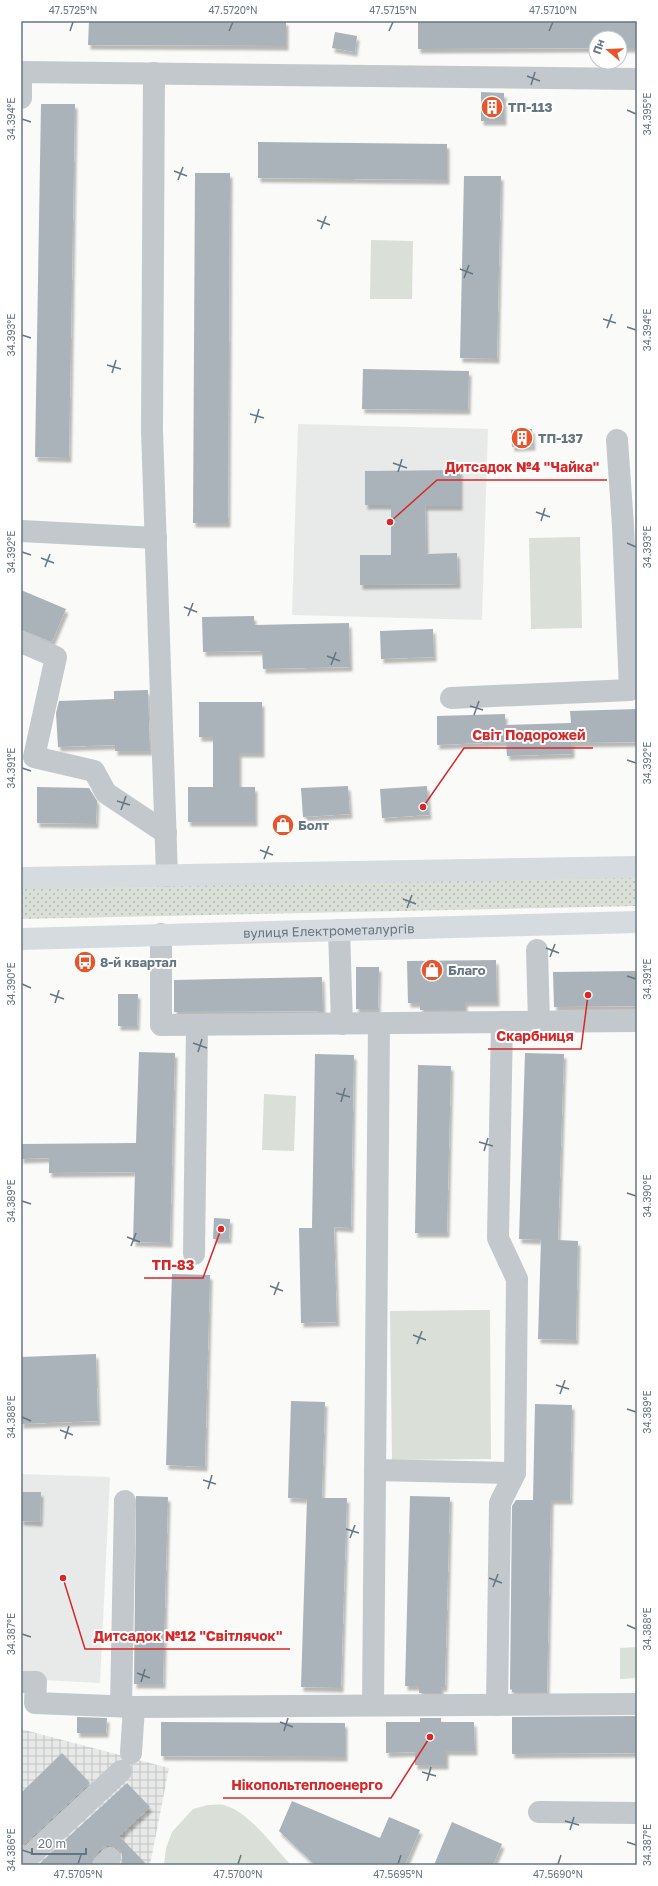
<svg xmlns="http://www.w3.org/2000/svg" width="658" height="1886" font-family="'Golos Text',sans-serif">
  <defs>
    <pattern id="industrial-grid" width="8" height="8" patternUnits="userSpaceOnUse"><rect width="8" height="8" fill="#e8e9e9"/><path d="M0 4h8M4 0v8" fill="none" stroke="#c0c1c2"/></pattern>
    <pattern id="grass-dots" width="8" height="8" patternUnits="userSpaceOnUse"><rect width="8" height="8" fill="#dadfd7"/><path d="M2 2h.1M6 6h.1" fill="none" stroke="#b4b9b4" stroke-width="1.8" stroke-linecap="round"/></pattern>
    <filter id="shadow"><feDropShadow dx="2.5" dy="4.5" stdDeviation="1" flood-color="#0004"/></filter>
  </defs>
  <rect width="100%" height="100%" fill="#fafaf8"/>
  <g fill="#e8e9e9">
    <polygon points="298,424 488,429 482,620 292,615"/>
    <polygon points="21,1474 110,1477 100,1683 21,1679"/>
  </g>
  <polygon fill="url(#industrial-grid)" points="21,1729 169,1768 150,1865 21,1865"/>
  <polygon fill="url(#grass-dots)" points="637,875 637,906 21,919 21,888"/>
  <g fill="#dadfd7">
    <polygon points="371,240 413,241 412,299 370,299"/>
    <polygon points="580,537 582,628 531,629 529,538"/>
    <polygon points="264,1094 296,1096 294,1151 262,1150"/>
    <polygon points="490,1310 491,1459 392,1460 390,1311"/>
    <polygon points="637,1647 637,1678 620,1679 620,1648"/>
    <path d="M208,1805C213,1805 219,1804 224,1805C249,1812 273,1846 291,1865H164L166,1848L172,1832L193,1809Z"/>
  </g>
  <g fill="#aab3b9" filter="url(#shadow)">
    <polygon points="89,21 286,21 286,46 88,45"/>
    <polygon points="418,21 637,21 637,48 620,48 620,38 596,38 596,48 418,49"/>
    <polygon points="335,32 357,36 355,52 332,48"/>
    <polygon points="481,92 504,93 504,121 481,121"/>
    <polygon points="41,104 75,104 69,458 35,457"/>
    <polygon points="258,142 447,144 447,180 258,178"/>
    <polygon points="195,173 230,173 228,523 193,523"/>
    <polygon points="464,176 501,176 497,359 460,358"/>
    <polygon points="363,369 469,371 468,410 362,409"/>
    <polygon points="532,429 533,446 512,447 511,430"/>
    <polygon points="460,470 460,506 425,506 426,554 457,553 458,584 360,585 360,555 391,555 391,505 365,505 365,471"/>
    <polygon points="21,590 66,609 52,642 21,630"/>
    <polygon points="254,616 254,625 349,623 350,667 263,669 262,651 203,652 202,617"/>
    <polygon points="433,629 434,657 381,659 380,631"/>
    <polygon points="148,690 150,751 115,751 115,745 58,747 56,713 59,701 114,699 114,691"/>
    <polygon points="199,702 262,702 262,753 239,753 239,787 255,787 255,822 188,822 188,787 213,787 213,737 199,737"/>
    <polygon points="637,709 637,742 572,743 572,754 507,756 506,742 437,745 437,716 505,714 505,725 571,723 570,711"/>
    <polygon points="348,786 350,814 303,817 301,788"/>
    <polygon points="427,786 429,815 382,818 380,789"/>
    <polygon points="37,787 89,788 97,801 96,824 37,823"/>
    <polygon points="496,960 497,1002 465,1002 465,1010 420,1010 420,1003 408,1003 407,961"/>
    <polygon points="356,967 379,967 378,1009 356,1009"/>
    <polygon points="637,971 637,1006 554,1007 553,972"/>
    <polygon points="322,977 323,1011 174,1012 174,980"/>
    <polygon points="118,994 138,994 137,1026 118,1026"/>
    <polygon points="139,1052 175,1053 170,1243 133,1242 135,1172 49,1173 49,1158 21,1159 21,1144 136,1143"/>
    <polygon points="525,1053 564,1054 558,1240 578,1241 576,1340 538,1339 541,1240 519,1239"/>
    <polygon points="315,1054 354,1055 351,1228 334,1227 337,1322 301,1323 299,1228 312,1228"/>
    <polygon points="418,1065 451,1066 447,1233 415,1233"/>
    <polygon points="214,1218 230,1219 229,1239 213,1239"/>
    <polygon points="172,1274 210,1275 205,1467 166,1465"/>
    <polygon points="96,1354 98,1421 21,1424 21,1357"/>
    <polygon points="291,1401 325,1402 322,1498 347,1498 341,1688 301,1687 307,1499 288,1498"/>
    <polygon points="535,1404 572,1405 570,1500 551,1500 547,1692 512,1692 512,1690 510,1689 512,1506 516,1500 533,1500"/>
    <polygon points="21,1492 41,1492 40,1522 21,1521"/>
    <polygon points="136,1496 168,1497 163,1684 134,1684"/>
    <polygon points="410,1496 450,1497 445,1687 441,1687 441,1693 419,1693 419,1686 405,1686"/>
    <polygon points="637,1716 637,1753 512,1754 512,1717"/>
    <polygon points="77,1717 107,1718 106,1733 77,1733"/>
    <polygon points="420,1718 441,1718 441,1722 474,1722 475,1751 446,1751 446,1765 415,1765 415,1752 386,1753 386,1722 420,1722"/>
    <polygon points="161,1722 345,1723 345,1757 161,1756"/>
    <polygon points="62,1753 90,1783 21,1847 21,1793"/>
    <polygon points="127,1783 150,1807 119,1836 147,1865 120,1865 122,1861 122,1854 119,1849 113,1846 106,1846 101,1849 94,1856 91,1865 38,1865"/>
    <polygon points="292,1801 380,1838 389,1817 420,1830 405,1865 315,1865 279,1831"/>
    <polygon points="452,1822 502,1844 493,1865 434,1865"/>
  </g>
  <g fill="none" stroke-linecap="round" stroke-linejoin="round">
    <g stroke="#c3c8cc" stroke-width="22">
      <polyline points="154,73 152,430 167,876"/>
      <polyline points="21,98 21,72 637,79"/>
      <polyline points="21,531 156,538"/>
      <polyline points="21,642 56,657 34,757 94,771 106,793 166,833"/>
      <polyline points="451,698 630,690 623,526 617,440"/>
      <polyline points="339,930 342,1024"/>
      <polyline points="161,934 161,1025 637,1021"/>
      <polyline points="537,950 539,1022"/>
      <polyline points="194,1254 197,1025"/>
      <polyline points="375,1470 515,1473"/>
      <polyline points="21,1682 36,1682 35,1703 134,1707 637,1704"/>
      <polyline points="373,1705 379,1024"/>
      <polyline points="497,1705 500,1503 515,1473 517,1279 498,1238 502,1022"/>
      <polyline points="121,1706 125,1501"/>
      <polyline points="131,1753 134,1707"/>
      <polyline points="539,1812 637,1813"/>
      <polyline points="21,1864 121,1771"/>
      <polyline points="103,1865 110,1858"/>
    </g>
    <g stroke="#d6dbdf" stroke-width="22">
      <polyline points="21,878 637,867"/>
      <path id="s1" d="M21,939L637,922"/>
    </g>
  </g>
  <path fill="none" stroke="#657683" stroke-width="1.5" d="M70,31L73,22M229,31L233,22M389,31L393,22M549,31L553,22M527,76L540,81M531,85L535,72M627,110L636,114M22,119L31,122M174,171L187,176M178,180L183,167M317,220L330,225M321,229L326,216M460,269L473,274M464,278L469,265M603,319L616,323M627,327L636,330M607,328L612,314M22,335L31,338M107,365L121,369M112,373L116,360M250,414L264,418M255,423L259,409M393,463L407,468M398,472L402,459M536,512L550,517M541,521L545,508M627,543L636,547M22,552L31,555M41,558L54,563M45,567L50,554M184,607L197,612M188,616L193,603M327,656L340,661M331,665L336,652M470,706L483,710M474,715L479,701M627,760L636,763M22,768L31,771M117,801L130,805M121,810L126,796M260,850L273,855M264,859L269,846M403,899L416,904M407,908L412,895M546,948L559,953M550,957L555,944M627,976L636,979M22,984L31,988M50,994L64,999M55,1003L59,990M193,1043L207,1048M198,1052L202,1039M336,1093L350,1097M341,1102L345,1088M479,1142L493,1146M484,1151L488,1138M627,1193L636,1196M22,1201L31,1204M127,1237L140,1242M131,1246L136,1233M270,1286L283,1291M274,1295L279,1282M413,1335L426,1340M417,1344L422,1331M556,1385L569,1389M560,1394L565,1380M627,1409L636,1412M22,1417L31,1421M60,1430L73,1435M65,1439L69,1426M203,1480L216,1484M208,1489L212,1475M346,1529L359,1533M350,1538L355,1525M489,1578L502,1583M493,1587L498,1574M627,1625L636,1629M22,1634L31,1637M137,1673L150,1678M141,1682L145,1669M280,1722L293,1727M284,1731L288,1718M422,1772L436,1776M427,1781L431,1767M565,1821L579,1825M570,1830L574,1817M627,1842L636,1845M22,1850L31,1853M78,1864L81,1855M238,1864L241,1855M398,1864L401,1855M558,1864L561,1855"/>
  <defs>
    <g id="building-disc" transform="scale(1.15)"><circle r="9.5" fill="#e4572e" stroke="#fff"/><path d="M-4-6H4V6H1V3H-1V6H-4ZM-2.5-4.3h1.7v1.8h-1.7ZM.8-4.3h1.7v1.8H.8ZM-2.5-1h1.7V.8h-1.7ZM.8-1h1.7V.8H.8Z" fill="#fff"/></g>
    <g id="shop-disc" transform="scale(1.15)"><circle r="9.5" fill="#e4572e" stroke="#fff"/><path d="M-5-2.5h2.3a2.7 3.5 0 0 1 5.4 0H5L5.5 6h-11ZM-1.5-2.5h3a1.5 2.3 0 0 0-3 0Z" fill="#fff"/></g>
    <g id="bus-disc" transform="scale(1.15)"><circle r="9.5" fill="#e4572e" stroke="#fff"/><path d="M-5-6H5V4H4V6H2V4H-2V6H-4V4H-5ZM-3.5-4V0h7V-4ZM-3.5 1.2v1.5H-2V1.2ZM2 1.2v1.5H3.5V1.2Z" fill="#fff"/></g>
  </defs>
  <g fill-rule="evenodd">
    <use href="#building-disc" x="492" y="107"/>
    <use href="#building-disc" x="522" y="438"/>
    <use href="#shop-disc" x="283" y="825"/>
    <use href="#bus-disc" x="85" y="962"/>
    <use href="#shop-disc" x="432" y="970"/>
  </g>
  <g text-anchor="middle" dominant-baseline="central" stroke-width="4" stroke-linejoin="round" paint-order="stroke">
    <g font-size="13" font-weight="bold" fill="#657683" stroke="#fff" text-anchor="start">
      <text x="508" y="107">ТП-113</text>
      <text x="538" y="438">ТП-137</text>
      <text x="298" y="825">Болт</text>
      <text x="100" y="962">8-й квартал</text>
      <text x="448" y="970">Благо</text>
    </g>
    <g font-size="13" fill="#657683" stroke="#fff">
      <text stroke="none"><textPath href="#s1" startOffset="308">вулиця Електрометалургів</textPath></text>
    </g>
  </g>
  <path fill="none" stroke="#d62828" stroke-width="1.5" d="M390 522L437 480H607M423 807L464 748H593M588 995L581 1049H488M221 1229L203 1278H144M63 1578L85 1649H290M430 1737L391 1798H223"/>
  <g fill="#d62828" stroke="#fff" stroke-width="1.5">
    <circle cx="390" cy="522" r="4"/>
    <circle cx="423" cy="807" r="4"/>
    <circle cx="588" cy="995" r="4"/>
    <circle cx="221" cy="1229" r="4"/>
    <circle cx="63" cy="1578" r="4"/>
    <circle cx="430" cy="1737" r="4"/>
  </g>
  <g font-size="14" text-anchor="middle" font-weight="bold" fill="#d62828" stroke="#fff" stroke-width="4" stroke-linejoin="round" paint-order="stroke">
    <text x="522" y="472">Дитсадок №4 "Чайка"</text>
    <text x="529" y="740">Світ Подорожей</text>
    <text x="535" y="1041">Скарбниця</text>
    <text x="173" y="1270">ТП-83</text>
    <text x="188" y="1641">Дитсадок №12 "Світлячок"</text>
    <text x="307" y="1790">Нікопольтеплоенерго</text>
  </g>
  <rect width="658" height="1886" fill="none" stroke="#ffffff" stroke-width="44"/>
  <g transform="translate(608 50) rotate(289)"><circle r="19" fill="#ffffff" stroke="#c1c8cd"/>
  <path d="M0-3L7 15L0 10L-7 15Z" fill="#e4572e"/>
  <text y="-6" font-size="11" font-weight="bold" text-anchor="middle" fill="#657683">Пн</text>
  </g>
  <path d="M32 1848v6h54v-6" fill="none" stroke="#657683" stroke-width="2"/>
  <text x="38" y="1848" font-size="12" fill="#657683" stroke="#ffffff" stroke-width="3" paint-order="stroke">20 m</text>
  <rect x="22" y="22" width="614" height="1842" fill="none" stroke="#657683" stroke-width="1.5"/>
  <g font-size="10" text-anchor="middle" fill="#657683">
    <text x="73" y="14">47.5725°N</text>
    <text x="233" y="14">47.5720°N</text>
    <text x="393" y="14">47.5715°N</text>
    <text x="553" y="14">47.5710°N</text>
    <text transform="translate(647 114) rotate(-90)" y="4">34.395°E</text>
    <text transform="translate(11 119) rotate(-90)" y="4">34.394°E</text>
    <text transform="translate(647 330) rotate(-90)" y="4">34.394°E</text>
    <text transform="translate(11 335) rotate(-90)" y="4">34.393°E</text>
    <text transform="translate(647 547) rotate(-90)" y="4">34.393°E</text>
    <text transform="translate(11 552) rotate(-90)" y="4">34.392°E</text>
    <text transform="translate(647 763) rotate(-90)" y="4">34.392°E</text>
    <text transform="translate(11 768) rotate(-90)" y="4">34.391°E</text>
    <text transform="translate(647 979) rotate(-90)" y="4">34.391°E</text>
    <text transform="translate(11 984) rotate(-90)" y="4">34.390°E</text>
    <text transform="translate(647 1196) rotate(-90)" y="4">34.390°E</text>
    <text transform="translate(11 1201) rotate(-90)" y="4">34.389°E</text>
    <text transform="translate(647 1412) rotate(-90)" y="4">34.389°E</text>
    <text transform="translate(11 1417) rotate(-90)" y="4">34.388°E</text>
    <text transform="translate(647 1629) rotate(-90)" y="4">34.388°E</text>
    <text transform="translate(11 1634) rotate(-90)" y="4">34.387°E</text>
    <text transform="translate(647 1845) rotate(-90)" y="4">34.387°E</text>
    <text transform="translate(11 1850) rotate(-90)" y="4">34.386°E</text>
    <text x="78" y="1878">47.5705°N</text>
    <text x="238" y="1878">47.5700°N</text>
    <text x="398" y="1878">47.5695°N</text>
    <text x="558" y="1878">47.5690°N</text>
  </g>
</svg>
